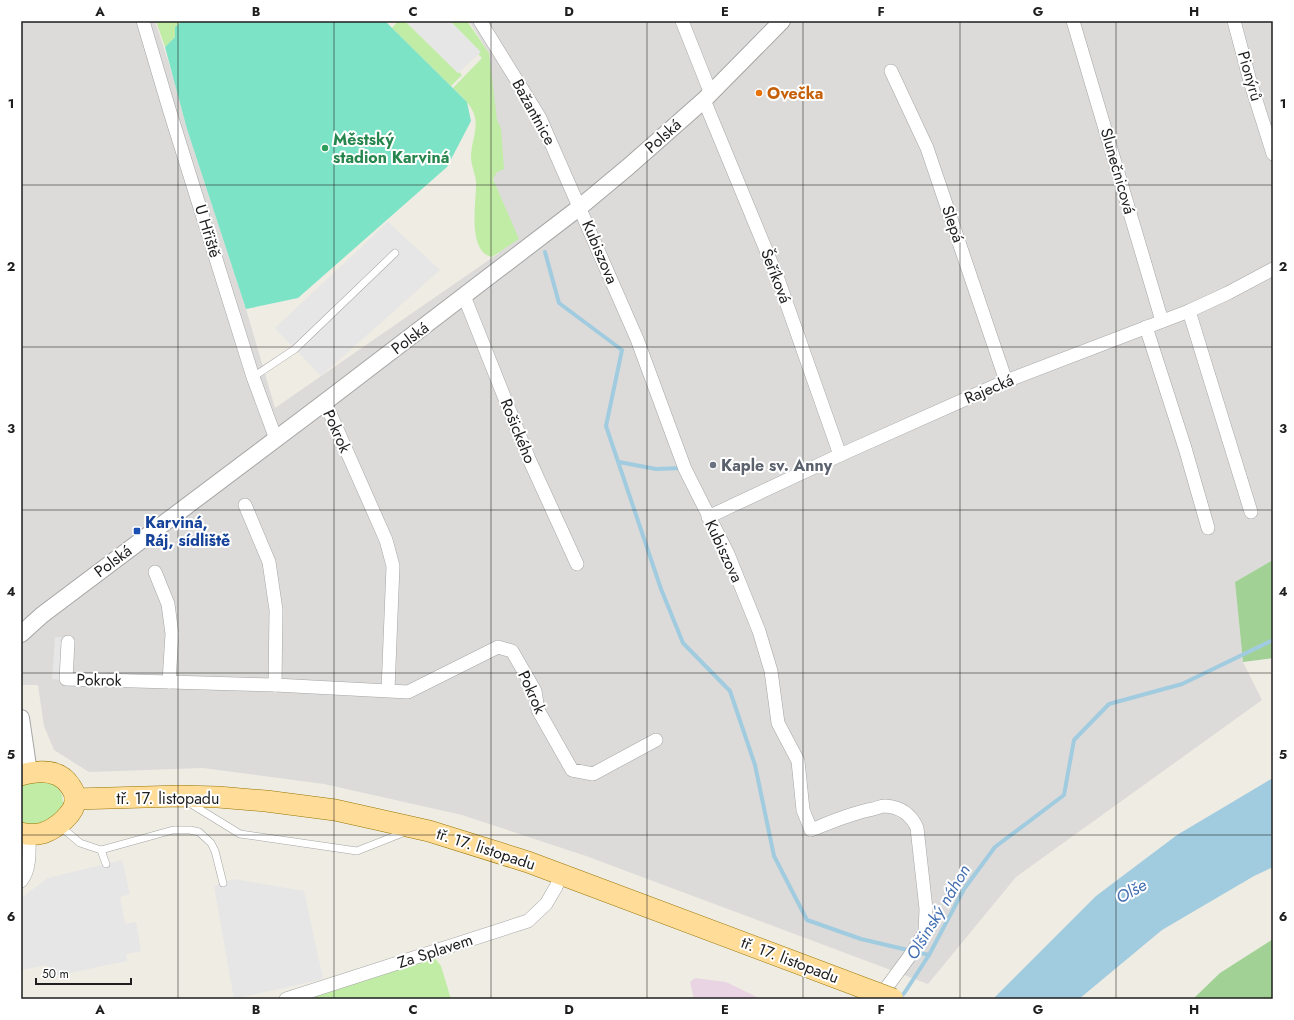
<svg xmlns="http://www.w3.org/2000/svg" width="1294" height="1020" font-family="Jost,sans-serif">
  <rect width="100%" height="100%" fill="#efece3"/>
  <polygon fill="#dcdbda" points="21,21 155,21 174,79 187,129 246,309 275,408 499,253 493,170 489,53 469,21 1273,21 1273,560 1235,582 1243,662 1262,700 1016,877 928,984 586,856 462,815 324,784 203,768 89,772 54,750 44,726 38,685 21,685"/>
  <polygon fill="#e9d4e3" points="695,978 726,982 761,999 694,999 690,982"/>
  <g fill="#c1eca6">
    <polygon points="156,21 181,21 175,27 175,37 165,47"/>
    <polygon points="398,21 405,21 458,73 459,72 462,75 451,86 392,28"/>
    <path d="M450,21H467L489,53L497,120L501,129L504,169L497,172L493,179L519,239L492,257C466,251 477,200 476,181C475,173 471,165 471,157C471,142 479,128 474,114C470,103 460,95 453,88L482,58L478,54L480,52Z"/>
    <polygon points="31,781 50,783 55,785 62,794 63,804 59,813 41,824 21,825 21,785"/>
    <polygon points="434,957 441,966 451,999 316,999 314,995"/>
  </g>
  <g fill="#a1d195">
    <polygon points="1273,560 1273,658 1243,662 1235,582"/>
    <polygon points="1273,939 1273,999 1193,999 1220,973"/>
  </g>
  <polygon fill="#7ce3c6" points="182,21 385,21 467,102 471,121 447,167 298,298 246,309 187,129 165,47 175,37 175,27"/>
  <g fill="#e6e6e6">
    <polygon points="405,21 450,21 481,52 458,73"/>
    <polygon points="388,222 440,270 321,376 275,328"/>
    <polygon points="55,637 64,637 61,680 52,679"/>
    <polygon points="122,860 130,894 120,897 125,924 136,922 141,951 126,954 127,961 50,977 47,965 21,970 21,898 48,878"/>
    <polygon points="234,879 304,891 323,979 234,999 214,886"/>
  </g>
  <polygon fill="#a1cbdf" points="1273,778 1273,867 1254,876 1162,930 1079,999 993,999 1096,896 1177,835"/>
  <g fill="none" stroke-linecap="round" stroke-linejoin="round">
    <g stroke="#a1cbdf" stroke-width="4">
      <polyline points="545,252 559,303 622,350 606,426 661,589 683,643 730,691 755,765 774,856 807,920 861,939 929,955"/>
      <polyline points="619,462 656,469 682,468"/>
      <polyline points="899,999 905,992 929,955 964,889 995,847 1064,795 1074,740 1109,704 1182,684 1273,640"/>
    </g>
    <g stroke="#a5a5a5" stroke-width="8">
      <g id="service">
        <polyline points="253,377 295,349 395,253"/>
        <polyline points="188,802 240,834 357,851 405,832"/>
        <polyline points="60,826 80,843 101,850 173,830 190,830 199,832 211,843 215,851 223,883"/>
        <polyline points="101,850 106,864"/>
      </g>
    </g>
    <g stroke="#a5a5a5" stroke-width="14">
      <g id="minor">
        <polyline points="143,21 170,112 253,377 276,439"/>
        <path d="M480,21L540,118L637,339L685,469L728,554L759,631L771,671L778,723L798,761L803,810L811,830C831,822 851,813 873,809C877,808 881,806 885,806C900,807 911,814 917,828L926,909L925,932L909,957L878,999"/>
        <polyline points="682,21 711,94"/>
        <polyline points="1073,21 1162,321"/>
        <polyline points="1234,21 1250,81 1273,154"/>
        <polyline points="891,71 927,148 1006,381"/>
        <polyline points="704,100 778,279 840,455"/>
        <polyline points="464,296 529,459 577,564"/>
        <polyline points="1189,311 1251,512"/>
        <polyline points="1146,327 1185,448 1208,528"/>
        <polyline points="325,402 386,540 393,566 388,690"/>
        <polyline points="245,505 269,562 276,610 275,685"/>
        <polyline points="708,517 840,455 1006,381 1189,311 1228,293 1273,269"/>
        <polyline points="155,572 168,604 172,634 169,682"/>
        <polyline points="68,642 66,679 275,685 408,692 498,647 512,651 535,691 538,710 572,770 593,774 656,740"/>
        <path d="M21,881C31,869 29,849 29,834"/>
        <polyline points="286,999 528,921 546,904 556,887 561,874"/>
      </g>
    </g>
    <g stroke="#a5a5a5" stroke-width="18">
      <g id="tertiary">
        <polyline points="21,634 42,615 325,402 580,207 628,167 704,100 782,21"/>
        <polyline points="21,718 29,773"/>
      </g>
    </g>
    <g stroke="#977500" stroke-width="22">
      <g id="primary">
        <path d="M21,775C39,770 60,769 71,787C73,790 75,795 75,798C77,813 55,829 43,833C36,835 28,835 21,833"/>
        <polyline points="75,799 180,796 218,797 266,801 335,810 429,831 528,862 877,993"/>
      </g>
    </g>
    <use href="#service" stroke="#fff" stroke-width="7"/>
    <use href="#minor" stroke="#fff" stroke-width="13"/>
    <use href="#tertiary" stroke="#fff" stroke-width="16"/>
    <use href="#primary" stroke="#ffdd98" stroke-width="21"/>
    <g stroke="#977500" stroke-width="22" stroke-linecap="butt">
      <polyline id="primary-bridge" points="877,993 893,999"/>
    </g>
    <use href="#primary-bridge" stroke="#ffdd98" stroke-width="21"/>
  </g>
  <path fill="none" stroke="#1e1e1e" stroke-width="1" stroke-opacity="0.55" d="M178,21V999M334,21V999M491,21V999M647,21V999M803,21V999M960,21V999M1116,21V999M21,185H1273M21,347H1273M21,510H1273M21,673H1273M21,835H1273"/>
  <circle fill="#e8710a" stroke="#fff" stroke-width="1.5" cx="759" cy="93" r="4"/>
  <circle fill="#2e9e5b" stroke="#fff" stroke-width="1.5" cx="325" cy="148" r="4"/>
  <circle fill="#6b7280" stroke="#fff" stroke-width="1.5" cx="713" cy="465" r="4"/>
  <rect fill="#1a4fb4" stroke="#fff" stroke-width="1.5" x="133" y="527" width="8" height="8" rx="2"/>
  <g text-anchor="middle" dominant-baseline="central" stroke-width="4" stroke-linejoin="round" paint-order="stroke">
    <g font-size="16" fill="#1e1e1e" stroke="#fff">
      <text transform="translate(1250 76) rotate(74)">Pionýrů</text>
      <text transform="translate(534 112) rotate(61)">Bažantnice</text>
      <text transform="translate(663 136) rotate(-42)">Polská</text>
      <text transform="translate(1118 171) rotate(74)">Slunečnicová</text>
      <text transform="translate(953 224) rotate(71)">Slepá</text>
      <text transform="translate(208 231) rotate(73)">U Hřiště</text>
      <text transform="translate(600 252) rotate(67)">Kubiszova</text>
      <text transform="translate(776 276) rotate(69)">Šeříková</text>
      <text transform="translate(410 338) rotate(-37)">Polská</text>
      <text transform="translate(989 389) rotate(-23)">Rajecká</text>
      <text transform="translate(337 431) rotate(66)">Pokrok</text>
      <text transform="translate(518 431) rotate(68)">Rošického</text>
      <text transform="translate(724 551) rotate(65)">Kubiszova</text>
      <text transform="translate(113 561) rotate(-37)">Polská</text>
      <text transform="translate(99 680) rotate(1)">Pokrok</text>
      <text transform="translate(532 692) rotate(66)">Pokrok</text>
      <text x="168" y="798">tř. 17. listopadu</text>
      <text transform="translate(486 849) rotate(18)">tř. 17. listopadu</text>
      <text transform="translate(435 951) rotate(-18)">Za Splavem</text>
      <text transform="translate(790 960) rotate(21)">tř. 17. listopadu</text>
    </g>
    <g font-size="16" font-weight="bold" fill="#c56008" stroke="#fff" text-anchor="start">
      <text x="767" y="93">Ovečka</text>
    </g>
    <g font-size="16" font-weight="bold" fill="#27864d" stroke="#fff" text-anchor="start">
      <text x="333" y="139">Městský<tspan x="333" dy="18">stadion Karviná</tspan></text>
    </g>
    <g font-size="16" font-weight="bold" fill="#5b616d" stroke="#fff" text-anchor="start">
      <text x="721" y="465">Kaple sv. Anny</text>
    </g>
    <g font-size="16" font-weight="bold" fill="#164399" stroke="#fff" text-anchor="start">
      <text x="145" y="522">Karviná,<tspan x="145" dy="18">Ráj, sídliště</tspan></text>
    </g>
    <g font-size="17" font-style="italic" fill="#4570b2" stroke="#fff">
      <text transform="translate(1131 891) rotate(-29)">Olše</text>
      <text transform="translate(938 912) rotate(-59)">Olšinský náhon</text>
    </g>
  </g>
  <rect width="1294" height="1020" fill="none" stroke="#ffffff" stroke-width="44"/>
  <path d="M36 978v6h95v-6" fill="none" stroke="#1e1e1e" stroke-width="2"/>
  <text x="42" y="978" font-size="12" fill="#1e1e1e" stroke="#ffffff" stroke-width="3" paint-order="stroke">50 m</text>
  <rect x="22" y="22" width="1250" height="976" fill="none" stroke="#1e1e1e" stroke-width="1.5"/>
  <g font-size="13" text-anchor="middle" font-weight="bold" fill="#1e1e1e">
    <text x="100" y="16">A</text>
    <text x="256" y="16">B</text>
    <text x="413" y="16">C</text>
    <text x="569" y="16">D</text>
    <text x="725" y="16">E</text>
    <text x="881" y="16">F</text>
    <text x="1038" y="16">G</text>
    <text x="1194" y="16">H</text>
    <text x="11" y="108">1</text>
    <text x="1283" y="108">1</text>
    <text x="11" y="271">2</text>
    <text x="1283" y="271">2</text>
    <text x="11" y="433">3</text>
    <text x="1283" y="433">3</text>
    <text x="11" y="596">4</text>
    <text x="1283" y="596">4</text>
    <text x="11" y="759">5</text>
    <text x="1283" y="759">5</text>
    <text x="11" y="921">6</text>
    <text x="1283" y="921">6</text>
    <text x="100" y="1014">A</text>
    <text x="256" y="1014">B</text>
    <text x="413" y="1014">C</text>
    <text x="569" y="1014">D</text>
    <text x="725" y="1014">E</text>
    <text x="881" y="1014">F</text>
    <text x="1038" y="1014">G</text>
    <text x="1194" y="1014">H</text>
  </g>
</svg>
